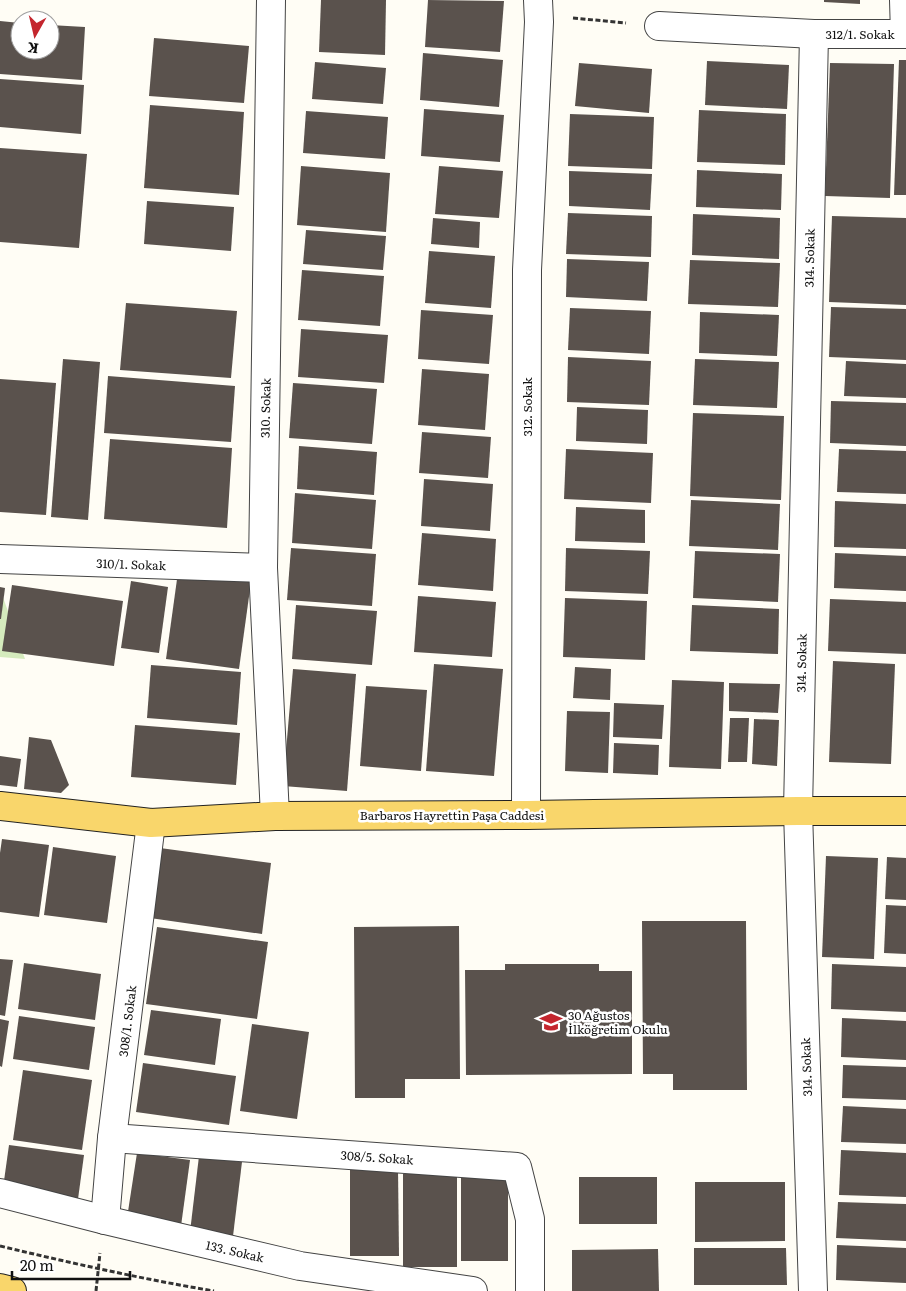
<svg xmlns="http://www.w3.org/2000/svg" width="906" height="1291" font-family="Literata,serif">
  <rect width="100%" height="100%" fill="#fffdf5"/>
  <polygon fill="#d5ebbd" points="0,589 25,659 0,657"/>
  <g fill="#5a524d">
    <polygon points="321,0 386,0 385,55 319,52"/>
    <polygon points="428,0 504,1 500,52 425,47"/>
    <polygon points="824,0 860,0 860,4 824,2"/>
    <polygon points="0,21 20,23 20,50 50,50 50,25 85,27 82,80 0,74"/>
    <polygon points="154,38 249,46 244,103 149,96"/>
    <polygon points="423,53 503,60 499,107 420,100"/>
    <polygon points="899,60 906,60 906,195 894,195"/>
    <polygon points="707,61 789,65 787,109 705,105"/>
    <polygon points="315,62 386,68 383,104 312,99"/>
    <polygon points="579,63 652,69 649,113 575,106"/>
    <polygon points="830,63 894,64 890,198 825,196"/>
    <polygon points="0,79 84,85 81,134 0,127"/>
    <polygon points="150,105 244,112 239,195 144,188"/>
    <polygon points="424,109 504,115 500,162 421,156"/>
    <polygon points="699,110 786,114 785,165 697,162"/>
    <polygon points="306,111 388,117 385,159 303,153"/>
    <polygon points="570,114 654,117 652,169 568,166"/>
    <polygon points="0,148 87,154 79,248 0,242"/>
    <polygon points="301,166 390,173 386,232 297,225"/>
    <polygon points="439,166 503,171 499,218 435,214"/>
    <polygon points="697,170 782,174 781,210 696,207"/>
    <polygon points="569,171 652,174 650,210 569,206"/>
    <polygon points="147,201 234,207 231,251 144,244"/>
    <polygon points="568,213 652,216 651,257 566,254"/>
    <polygon points="693,214 780,218 779,259 692,255"/>
    <polygon points="832,216 906,218 906,305 829,302"/>
    <polygon points="433,218 480,222 479,248 431,244"/>
    <polygon points="306,230 386,236 383,270 303,264"/>
    <polygon points="429,251 495,256 491,308 425,303"/>
    <polygon points="567,259 649,262 647,301 566,297"/>
    <polygon points="690,260 780,263 778,307 688,304"/>
    <polygon points="302,270 384,276 380,326 298,320"/>
    <polygon points="126,303 237,311 231,378 120,370"/>
    <polygon points="831,307 906,309 906,360 829,357"/>
    <polygon points="570,308 651,311 649,354 568,350"/>
    <polygon points="421,310 493,315 489,364 418,359"/>
    <polygon points="700,312 779,315 777,356 699,353"/>
    <polygon points="301,329 388,335 384,383 298,377"/>
    <polygon points="568,357 651,361 649,405 567,402"/>
    <polygon points="63,359 100,362 88,520 51,517"/>
    <polygon points="695,359 779,362 777,408 693,405"/>
    <polygon points="846,361 906,364 906,398 844,396"/>
    <polygon points="422,369 489,374 485,430 418,425"/>
    <polygon points="108,376 235,386 231,442 104,433"/>
    <polygon points="0,379 56,383 46,515 0,512"/>
    <polygon points="293,383 377,389 372,444 289,438"/>
    <polygon points="831,401 906,403 906,446 830,443"/>
    <polygon points="577,407 648,410 647,444 576,441"/>
    <polygon points="693,413 784,416 781,500 690,496"/>
    <polygon points="422,432 491,437 488,478 419,473"/>
    <polygon points="110,439 232,448 227,528 104,519"/>
    <polygon points="299,446 377,452 374,495 297,489"/>
    <polygon points="566,449 653,453 651,503 564,499"/>
    <polygon points="839,449 906,451 906,494 837,492"/>
    <polygon points="424,479 493,484 490,531 421,526"/>
    <polygon points="295,493 376,500 372,549 292,543"/>
    <polygon points="691,500 780,504 778,550 689,546"/>
    <polygon points="835,501 906,504 906,549 834,547"/>
    <polygon points="576,507 645,510 645,543 575,541"/>
    <polygon points="422,533 496,539 493,591 418,585"/>
    <polygon points="291,548 376,554 372,606 287,600"/>
    <polygon points="566,548 650,551 648,594 565,591"/>
    <polygon points="695,551 780,554 778,602 693,598"/>
    <polygon points="835,553 906,556 906,591 834,588"/>
    <polygon points="178,572 251,582 239,669 166,659"/>
    <polygon points="131,581 168,587 159,653 121,648"/>
    <polygon points="12,585 123,601 114,666 2,651"/>
    <polygon points="0,587 5,588 1,619 0,619"/>
    <polygon points="418,596 496,602 492,657 414,652"/>
    <polygon points="565,598 647,601 645,660 563,657"/>
    <polygon points="830,599 906,602 906,654 828,651"/>
    <polygon points="296,605 377,611 372,665 292,659"/>
    <polygon points="692,605 779,609 778,654 690,651"/>
    <polygon points="833,661 895,664 891,764 829,762"/>
    <polygon points="434,664 503,669 494,776 426,771"/>
    <polygon points="151,665 241,672 237,725 147,718"/>
    <polygon points="575,667 611,669 610,700 573,698"/>
    <polygon points="293,669 356,674 347,791 283,786"/>
    <polygon points="672,680 724,682 721,769 669,767"/>
    <polygon points="729,683 780,684 778,713 729,711"/>
    <polygon points="366,686 427,690 421,771 360,766"/>
    <polygon points="614,703 664,705 662,739 613,737"/>
    <polygon points="567,711 610,712 608,773 565,771"/>
    <polygon points="730,718 749,718 747,762 728,762"/>
    <polygon points="754,719 779,720 777,766 752,764"/>
    <polygon points="135,725 240,733 236,785 131,777"/>
    <polygon points="29,737 51,740 69,785 61,793 24,789"/>
    <polygon points="614,743 659,745 658,775 613,773"/>
    <polygon points="0,756 21,759 17,787 0,785"/>
    <polygon points="2,839 49,845 39,917 0,912 0,853"/>
    <polygon points="53,847 116,856 107,923 44,915"/>
    <polygon points="160,848 271,863 262,934 150,918"/>
    <polygon points="826,856 878,858 874,959 822,957"/>
    <polygon points="887,857 906,858 906,900 885,899"/>
    <polygon points="886,905 906,906 906,954 884,953"/>
    <polygon points="642,921 746,921 747,1090 673,1090 673,1074 643,1074"/>
    <polygon points="459,926 460,1079 405,1079 405,1098 355,1098 354,927"/>
    <polygon points="157,927 268,942 257,1019 146,1004"/>
    <polygon points="0,959 13,960 5,1016 0,1015"/>
    <polygon points="24,963 101,974 95,1020 18,1009"/>
    <polygon points="505,964 599,964 599,971 632,971 632,1074 466,1075 465,970 505,970"/>
    <polygon points="832,964 906,967 906,1012 831,1009"/>
    <polygon points="151,1010 221,1019 215,1065 144,1055"/>
    <polygon points="19,1016 95,1027 89,1070 13,1059"/>
    <polygon points="842,1018 906,1021 906,1060 841,1057"/>
    <polygon points="0,1019 9,1021 2,1067 0,1066"/>
    <polygon points="252,1024 309,1032 297,1119 240,1111"/>
    <polygon points="143,1063 236,1076 229,1125 136,1112"/>
    <polygon points="843,1065 906,1067 906,1100 842,1098"/>
    <polygon points="23,1070 92,1080 82,1150 13,1140"/>
    <polygon points="843,1106 906,1109 906,1144 841,1142"/>
    <polygon points="9,1145 84,1155 78,1199 3,1188"/>
    <polygon points="841,1150 906,1153 906,1197 839,1195"/>
    <polygon points="137,1153 190,1160 181,1226 127,1218"/>
    <polygon points="199,1156 242,1162 233,1236 190,1232"/>
    <polygon points="350,1168 398,1168 399,1256 350,1256"/>
    <polygon points="457,1173 457,1267 403,1267 403,1174"/>
    <rect x="461" y="1177" width="47" height="84"/>
    <rect x="579" y="1177" width="78" height="47"/>
    <polygon points="695,1182 785,1182 785,1241 695,1242"/>
    <polygon points="838,1202 906,1204 906,1241 836,1238"/>
    <polygon points="837,1245 906,1248 906,1283 836,1280"/>
    <polygon points="694,1248 786,1248 787,1285 694,1285"/>
    <polygon points="658,1249 659,1291 572,1291 572,1250"/>
  </g>
  <g fill="none" stroke-linecap="round" stroke-linejoin="round">
    <g stroke="#444" stroke-width="30">
      <g id="minor">
        <polyline points="271,0 263,568 275,816"/>
        <polyline points="904,0 905,34"/>
        <polyline points="659,26 814,34 906,34"/>
        <polyline points="0,559 263,568"/>
        <polyline points="526,815 527,270 539,22 538,0"/>
        <polyline points="112,1138 517,1167 530,1219 530,1291"/>
        <polyline points="0,1193 105,1220 300,1266 473,1291"/>
        <polyline points="105,1220 112,1138 151,823"/>
        <polyline points="813,1291 798,811 814,34"/>
      </g>
    </g>
    <g stroke="#222" stroke-width="30">
      <g id="major">
        <polyline points="0,806 151,823 275,816 526,815 798,811 906,811"/>
        <polyline points="0,1288 12,1291"/>
      </g>
    </g>
    <g stroke="#333" stroke-width="3" stroke-dasharray="5 2.5" stroke-linecap="butt">
      <polyline points="573,18 626,23"/>
      <path d="M0,1246C71,1263 142,1279 214,1291"/>
      <polyline points="96,1291 100,1253"/>
    </g>
    <use href="#minor" stroke="#fff" stroke-width="28"/>
    <use href="#major" stroke="#f9d66b" stroke-width="28"/>
  </g>
  <defs>
    <g id="school-bare" transform="scale(1.725)"><path d="M0-5L7-2L0 1L-7-2ZM-4 1L0 2.5L4 1V4Q0 6-4 4Z" fill="#c4262e" stroke="#fff" stroke-width="2.5" paint-order="stroke"/></g>
  </defs>
  <g fill-rule="evenodd">
    <use href="#school-bare" x="551" y="1022"/>
  </g>
  <g text-anchor="middle" dominant-baseline="central" stroke-width="5" stroke-linejoin="round" paint-order="stroke">
    <g font-size="12" fill="#111" stroke="#fff">
      <text x="860" y="34">312/1. Sokak</text>
      <text transform="translate(809 258) rotate(-89)">314. Sokak</text>
      <text transform="translate(527 407) rotate(-90)">312. Sokak</text>
      <text transform="translate(265 408) rotate(-89)">310. Sokak</text>
      <text transform="translate(131 564) rotate(2)">310/1. Sokak</text>
      <text transform="translate(801 663) rotate(-89)">314. Sokak</text>
      <text x="452" y="815">Barbaros Hayrettin Paşa Caddesi</text>
      <text transform="translate(127 1021) rotate(-83)">308/1. Sokak</text>
      <text transform="translate(806 1067) rotate(-92)">314. Sokak</text>
      <text transform="translate(377 1157) rotate(4)">308/5. Sokak</text>
      <text transform="translate(235 1251) rotate(13)">133. Sokak</text>
    </g>
    <g font-size="12" fill="#111" stroke="#fff" text-anchor="start">
      <text x="568" y="1015">30 Ağustos<tspan x="568" dy="14">İlköğretim Okulu</tspan></text>
    </g>
  </g>
  <g transform="translate(35 35) rotate(188)"><circle r="24" fill="#ffffff" stroke="#a0a0a0"/>
  <path d="M0-4L9 19L0 12L-9 19Z" fill="#c4262e"/>
  <text y="-8" font-size="14" font-weight="bold" text-anchor="middle" fill="#111111">K</text>
  </g>
  <path d="M12 1271v8h118v-8" fill="none" stroke="#111111" stroke-width="2.5"/>
  <text x="20" y="1271" font-size="15" fill="#111111" stroke="#ffffff" stroke-width="4" paint-order="stroke">20 m</text>
</svg>
